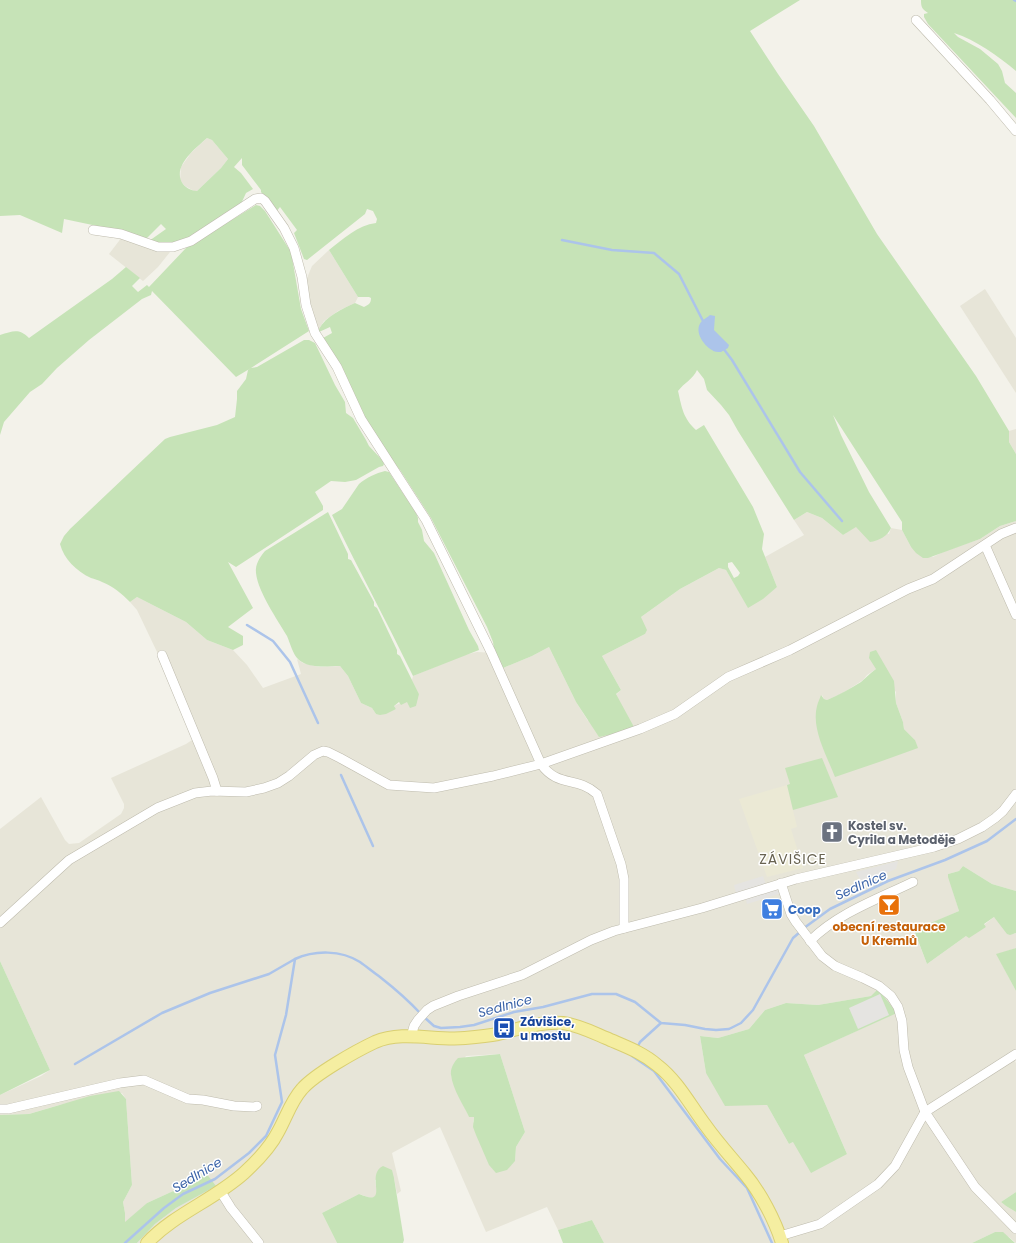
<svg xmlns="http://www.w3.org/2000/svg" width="1016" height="1243" font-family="Poppins,sans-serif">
  <rect width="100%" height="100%" fill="#f3f2ea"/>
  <g fill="#e7e5d8" fill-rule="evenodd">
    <polygon points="207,138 212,140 228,159 221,168 197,191 194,191 185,186 180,180 181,167 191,153"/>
    <polygon points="121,237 160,251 170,252 158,267 143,281 109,254 119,241"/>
    <polygon points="329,250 358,297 355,303 338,311 324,321 319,329 315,326 305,283 312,266"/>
    <polygon points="985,289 1016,338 1016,393 960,306"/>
    <polygon points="1016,429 1016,454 1009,442 1009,431"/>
    <path d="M807,512L822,518L843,535L856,526L889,534L891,528L902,530L911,547L933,557L945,551L980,539L1000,526L1016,521V891L992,884L963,866L959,871L948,874L959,911L914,931L927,964L966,936L986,927L984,925L994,917L1014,934L1016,933V948L997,955L1016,991V1057L1014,1059L1016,1063V1192L1001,1202L1006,1206L1016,1212V1243L1009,1237L995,1232L972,1243H604L592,1220L558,1230L547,1207L486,1232L440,1127L392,1153L401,1191L397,1194L394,1178L375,1180L377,1194L376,1196L371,1198L359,1194L322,1213L337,1243H137L155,1224L176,1208L215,1186L206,1173L182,1187L147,1203L125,1223V1213L123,1202L132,1185L126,1099L122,1093L59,1105L29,1114L0,1115V1095L41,1076L50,1070L0,961V829L41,797L65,840L69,844L79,843L121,814L124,808V804L111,778L186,744L192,740V736L158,654L137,610L130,602L137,597L186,622L207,640L233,650L247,665L263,688L301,674L297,659L303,663L319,667L340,666L348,676L361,703L372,708L376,714L396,709L394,706L419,694L412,680L413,676L464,655L477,652L496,653L503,668L532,656L549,647L576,702L588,721L621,690L602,656L645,634L641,617L680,589L719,568L726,570L748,607L777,587L765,557L804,535L794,520ZM876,669L896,692V703L903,722L904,729L915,740L817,707L822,695L824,699L827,700L843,693L863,680L867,675ZM871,996L896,1013L804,1055L847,1154L793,1142L789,1144L767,1105L706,1073L700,1036L718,1038L749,1029L765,1010L786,1003L818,1005ZM500,1054L525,1132L516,1147L515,1161L473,1122L474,1117H469L455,1087L451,1075L466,1056Z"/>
  </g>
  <polygon fill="#ebe9d5" points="787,785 797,827 791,829 803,868 767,877 739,799"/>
  <g fill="#c6e3b7" fill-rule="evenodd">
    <path d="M0,0H800L750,31L778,74L814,126L877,234L976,376L1009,431V442L1016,454V521L1000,526L980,539L928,558H923L916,553L911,547L902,530V522L833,415L841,435L869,492L891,528C888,536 878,541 870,542L856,527L843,535L822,518L807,512L794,520L738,431L729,415L721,405L707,390L704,379L697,370C693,379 684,383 678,391C682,408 683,418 696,430L704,425L753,507L764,534L762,549L777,587L763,599L748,608L726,570L719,568L680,589L641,617L647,630L645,634L602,656L621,690L616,694L634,727L613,734L599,737L576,702L549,647L532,656L503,668L494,649L493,642L487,627L431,518L400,470L384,451L370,429L323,338L332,333L330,327L319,332V329C326,316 342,309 355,303L364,307C368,305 371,304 371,298L369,297H358L329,250C343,239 358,225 376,223L377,219L373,211L367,209L365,214L307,260L304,259L294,233L297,230L280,207L276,212L261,192V190L242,165V158L234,167L241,173L253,189L246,193L240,206L178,245L149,241L166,229L161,224L145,240L121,231L64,219L62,233L20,215L0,216ZM207,138L212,140L228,159L221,168L197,191C192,191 186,188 183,184C171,167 196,148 207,138ZM732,562L740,573L738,576L734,578L728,567V563Z"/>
    <path d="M921,0H1016V71C998,56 976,40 954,33L958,37L980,49L998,64L1002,71L1005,83L1016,93V118L928,24L924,17V14L928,13C922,9 921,7 921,0Z"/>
    <path d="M256,205L260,206L265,211L291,252L301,309L309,331L251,368L257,367L304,340H309L315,343L335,385L345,402L346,413L353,418L366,440L369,446L383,461L384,464L383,466L379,467L356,480L345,482L331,481L315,492L323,506V510L236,567L228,562L253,608L228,627L243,636V645L233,650L207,640L186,622L137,597L130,602C122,594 113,586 102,582C99,580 94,579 91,578C76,571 64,559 60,544L64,536L70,529L165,439L170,437L217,425L235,417L237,399V391L246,379L248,370L251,368L236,377L152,291L151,295L142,299L89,340L57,368L42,384L30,392L4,422L0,435V335C13,331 19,328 29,338L112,279L126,267L140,278L132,286L138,292L147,285L149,287L186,248Z"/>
    <path d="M385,471L389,472L416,513L418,518V522L422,530L424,541L434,553L469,630L478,646L479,650L413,676C387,622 358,569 332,515L342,509L359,484C366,478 376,473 385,471Z"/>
    <path d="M328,512L348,554V559L351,560L374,602V606L377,608L397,650V654L400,656L419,694L416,706L410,708L407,702L401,705L399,702L394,706L396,709L386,714L380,715L376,714L372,708L361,703L348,676L340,666C327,666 310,669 299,660C293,655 290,643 287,636C277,619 258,592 256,573C255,564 260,557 265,551Z"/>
    <path d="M876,650L894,681L896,703L903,722L904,729L915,740L918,748L882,761L835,777C827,756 811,729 817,706C818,702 820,698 821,695L824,699L827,700C839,695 850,689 861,682C866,678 870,673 876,669L869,658L870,652Z"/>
    <polygon points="822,758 838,797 793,810 787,785 790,784 785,768"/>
    <polygon points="963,866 992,884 1016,891 1016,933 1010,935 1007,934 994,917 984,924 986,927 969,938 966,936 927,964 914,930 959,911 948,877 948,874 959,871"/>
    <polygon points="1016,948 1016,991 996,954"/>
    <polygon points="0,961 50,1070 0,1095"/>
    <polygon points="878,989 897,1013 804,1055 847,1154 811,1173 793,1142 789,1144 767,1105 725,1106 706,1073 700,1036 718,1038 749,1029 765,1010 786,1003 818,1005 871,996"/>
    <path d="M500,1054L525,1132L516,1147L515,1161L507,1170L496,1173L489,1165L476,1135L473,1127L474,1117H469C463,1104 453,1090 451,1075C450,1069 454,1062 458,1058Z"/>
    <polygon points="119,1091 126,1099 132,1185 123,1202 125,1213 125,1222 147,1203 182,1187 206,1173 216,1186 176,1208 155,1224 137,1243 0,1243 0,1115 29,1114 90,1096"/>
    <path d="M383,1166L392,1170L394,1178L404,1240L403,1243H337L322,1213L359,1194C392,1208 364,1175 383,1166Z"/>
    <polygon points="1016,1192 1016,1212 1006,1206 1001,1202"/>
    <polygon points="592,1220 604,1243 563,1243 558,1230"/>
    <polygon points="995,1232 1003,1232 1015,1243 972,1243"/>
  </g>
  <g fill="#e5e4e1">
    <polygon points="898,861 896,869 862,883 856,872"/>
    <polygon points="763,876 767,888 776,885 779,894 747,904 745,895 737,897 734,885"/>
    <polygon points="880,994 889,1015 858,1029 849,1008"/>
  </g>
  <path fill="#acc4ea" d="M710,315L715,316L714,330L729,345L728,348L721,352C718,352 714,352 712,350C703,345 693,330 702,321C704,319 708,317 710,315Z"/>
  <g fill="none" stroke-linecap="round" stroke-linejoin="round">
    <g stroke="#acc4ea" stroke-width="2.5">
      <polyline points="1014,0 1016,1"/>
      <polyline points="562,240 612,250 654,253 679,274 704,323"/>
      <polyline points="723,348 732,360 800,472 842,521"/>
      <polyline points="247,625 273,641 290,662 318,723"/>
      <polyline points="341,775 373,846"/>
      <polyline points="804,928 830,909 888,881 945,860 987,841 1016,819"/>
      <polyline points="424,1017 434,1026 441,1028 460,1027 474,1025 514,1012 543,1007 592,994 616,994 635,1002 661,1023 685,1025 705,1029 716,1030 729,1029 741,1023 753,1010 793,938 800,932"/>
      <polyline points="637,1048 640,1042 661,1023"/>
      <polyline points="633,1054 632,1056 654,1071 720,1159 747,1188 772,1243"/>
      <polyline points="75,1064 162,1013 210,993 269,974 295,959"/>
      <path d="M125,1243L164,1208L183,1194L215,1179L249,1153L266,1136L282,1102L275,1055L286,1015L295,959C315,950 341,950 360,962C367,967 373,972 380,977C394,988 408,1000 421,1014"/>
    </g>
    <g stroke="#bebbad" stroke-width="10">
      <g id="minor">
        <polyline points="916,20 990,100 1016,131"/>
        <path d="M93,230L121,234L158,247H173L191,241L255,199L261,198L265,201L284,228L294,248L302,277L306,305L315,333L337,367L361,419L426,520L491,652L541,764C558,788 577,776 597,794L621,864L624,879V928"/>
        <polyline points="985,545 1016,615"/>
        <polyline points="162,655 213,778 217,791"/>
        <polyline points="781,883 791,914 796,922 822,956 835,966 863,978 879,986 891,996 898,1007 902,1021 904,1050 908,1067 925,1112 975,1187 1016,1229"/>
        <polyline points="0,923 69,860 157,808 195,793 212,791 246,792 264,788 278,783 289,776 314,755 323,751 328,752 340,758 389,785 434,788 493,776 541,764 640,729 675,714 728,677 790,650 908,589 933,579 1001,534 1016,528"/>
        <path d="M810,941C838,913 878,899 913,882"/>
        <polyline points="411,1037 414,1026 418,1020 427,1010 433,1006 458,996 522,975 591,940 614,931 702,908 796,879 934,847 958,839 982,827 995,818 1003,811 1016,794"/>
        <polyline points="0,1109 8,1109 120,1083 144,1080 188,1099 203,1100 234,1106 254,1107 257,1106"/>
        <polyline points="221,1192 231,1208 259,1243"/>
        <polyline points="780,1236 820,1224 878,1184 895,1166 925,1112 1016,1054"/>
      </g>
    </g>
    <g stroke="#d9cf72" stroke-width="14">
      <path id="major" d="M147,1243C174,1214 214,1200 244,1173C257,1161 270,1148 278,1132C286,1118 291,1101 302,1089C315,1074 356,1051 375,1042C403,1030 436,1041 465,1038C476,1037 487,1036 498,1034C519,1029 541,1021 563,1023C578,1025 592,1032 606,1038C624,1046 642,1052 657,1065C678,1081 690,1105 706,1126C718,1143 732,1158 745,1174C760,1192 775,1220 782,1243"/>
    </g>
    <use href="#minor" stroke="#fff" stroke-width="9"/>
    <use href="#major" stroke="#f5eea1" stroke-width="12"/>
  </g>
  <defs>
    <g id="church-square" transform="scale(1.15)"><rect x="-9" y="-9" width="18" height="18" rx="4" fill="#6b7280" stroke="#fff"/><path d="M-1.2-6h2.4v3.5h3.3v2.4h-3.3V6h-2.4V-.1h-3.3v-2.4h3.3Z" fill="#fff"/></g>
    <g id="bar-square" transform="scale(1.15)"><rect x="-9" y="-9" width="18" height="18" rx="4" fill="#e8710a" stroke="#fff"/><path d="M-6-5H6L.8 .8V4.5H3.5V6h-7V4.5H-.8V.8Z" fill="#fff"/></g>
    <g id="supermarket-square" transform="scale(1.15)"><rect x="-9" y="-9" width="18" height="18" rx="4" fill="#3f7fe0" stroke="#fff"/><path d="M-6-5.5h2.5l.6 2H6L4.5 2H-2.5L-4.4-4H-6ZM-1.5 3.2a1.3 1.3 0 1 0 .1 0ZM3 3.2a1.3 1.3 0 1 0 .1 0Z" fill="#fff"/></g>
    <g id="bus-square" transform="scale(1.15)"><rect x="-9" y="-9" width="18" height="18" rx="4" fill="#1a4fb4" stroke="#fff"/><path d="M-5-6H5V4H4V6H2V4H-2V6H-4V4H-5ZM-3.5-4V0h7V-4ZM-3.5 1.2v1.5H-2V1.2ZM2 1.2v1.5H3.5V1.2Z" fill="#fff"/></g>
  </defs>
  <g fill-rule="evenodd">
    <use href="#church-square" x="832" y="832"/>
    <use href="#bar-square" x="889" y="905"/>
    <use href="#supermarket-square" x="772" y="909"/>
    <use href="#bus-square" x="504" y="1028"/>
  </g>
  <g text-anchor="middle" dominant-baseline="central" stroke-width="3" stroke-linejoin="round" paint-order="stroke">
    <g font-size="12" font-weight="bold" fill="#5b616d" stroke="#fff" text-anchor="start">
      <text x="848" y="825">Kostel sv.<tspan x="848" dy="14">Cyrila a Metoděje</tspan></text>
    </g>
    <g font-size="12" font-weight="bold" fill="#366cbe" stroke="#fff" text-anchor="start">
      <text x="788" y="909">Coop</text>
    </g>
    <g font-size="12" font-weight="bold" fill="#c56008" stroke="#fff">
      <text x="889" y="926">obecní restaurace<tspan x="889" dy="14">U Kremlů</tspan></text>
    </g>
    <g font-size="12" font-weight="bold" fill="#164399" stroke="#fff" text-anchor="start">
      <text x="520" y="1021">Závišice,<tspan x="520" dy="14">u mostu</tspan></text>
    </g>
    <g font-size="13" font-style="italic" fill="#3b64a8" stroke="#fff">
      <text transform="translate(861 885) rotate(-24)">Sedlnice</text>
      <text transform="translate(505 1006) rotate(-15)">Sedlnice</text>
      <text transform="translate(197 1175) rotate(-31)">Sedlnice</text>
    </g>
    <g font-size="14" letter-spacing="1" fill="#686351" stroke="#fff">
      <text x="793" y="859">ZÁVIŠICE</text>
    </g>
  </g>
</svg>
